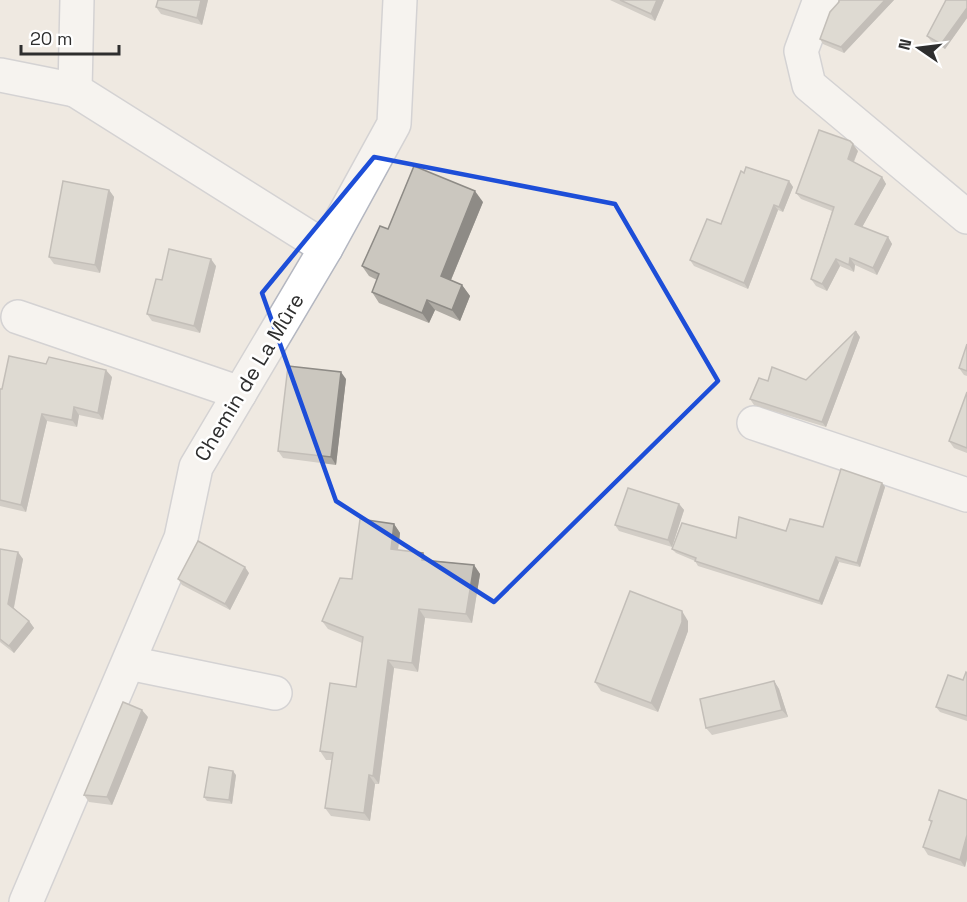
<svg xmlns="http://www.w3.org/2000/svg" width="967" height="902" font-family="'Space Grotesk',sans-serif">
  <rect width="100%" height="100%" fill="#efe9e1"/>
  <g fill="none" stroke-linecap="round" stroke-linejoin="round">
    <g stroke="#b4b7c1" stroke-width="36">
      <g id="minor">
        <polyline points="825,0 818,5 801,51 809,85 967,217"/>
        <polyline points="0,75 75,90"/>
        <polyline points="326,248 394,124 400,0"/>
        <polyline points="18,317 240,393"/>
        <polyline points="754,423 967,495"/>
        <polyline points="129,663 275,693"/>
        <polyline points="26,902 181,538 196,467 326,248 75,90 77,0"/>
      </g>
    </g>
    <use href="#minor" stroke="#fff" stroke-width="33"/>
  </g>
  <g fill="#afaba4">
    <polygon points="158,0 208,0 202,25 161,14 156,7"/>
    <polygon points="610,0 664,0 655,21"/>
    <polygon points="839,0 894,0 844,53 823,44 820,39"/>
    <polygon points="944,0 967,0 967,18 945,49 931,41 927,36 946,1"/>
    <polygon points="858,151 854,162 882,177 886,184 862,227 888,237 892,244 877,275 855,265 854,272 840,266 827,291 816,286 811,279 832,211 801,199 796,193"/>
    <polygon points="744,173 789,181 793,187 783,212 778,210 748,289 694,266 690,260 721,224"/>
    <polygon points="109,190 114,197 100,273 54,264 49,257"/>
    <polygon points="483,202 451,280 462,285 470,296 460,321 435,310 429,323 379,303 372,292 377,280 369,276 362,266 388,229"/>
    <polygon points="216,266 200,333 152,321 147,314 162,280"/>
    <polygon points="860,337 826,427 754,405 750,399 768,381 806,380"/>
    <polygon points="967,344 967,376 964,375 959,368"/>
    <polygon points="112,377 103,420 79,415 77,427 47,421 26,512 0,506 0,389"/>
    <polygon points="346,379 336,465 283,458 278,451"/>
    <polygon points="967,392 967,453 954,448 949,441"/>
    <polygon points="882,483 885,487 860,567 839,562 822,605 698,566 695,561 676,553 672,549 786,531 823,527"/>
    <polygon points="679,504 684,510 672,547 619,531 615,525"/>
    <polygon points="394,524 400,533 398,550 423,553 428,560 474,565 480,574 472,623 425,618 418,672 394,668 379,784 375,784 370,821 331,816 325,808 332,760 326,760 320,751 356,687 362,643 328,629 322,621"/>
    <polygon points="0,549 23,559 14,608 29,621 34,628 14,653 0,642"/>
    <polygon points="249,573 230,610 182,585 178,579"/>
    <polygon points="688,621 688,631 658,712 601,691 595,682"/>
    <polygon points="967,673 967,721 940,712 936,707 963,680"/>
    <polygon points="774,681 779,689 788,717 712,735 706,728"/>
    <polygon points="148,717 112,805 89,802 84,795"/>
    <polygon points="236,775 232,804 207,801 204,797"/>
    <polygon points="967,800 967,859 965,867 928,855 923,847 931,823 929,820"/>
  </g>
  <g fill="#8e8b86">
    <polygon points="201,0 208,0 202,25 197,18"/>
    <polygon points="657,0 664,0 655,21 651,14"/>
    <polygon points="885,0 894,0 844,53 841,47"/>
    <polygon points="967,8 967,18 945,49 941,44"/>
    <polygon points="853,144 858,151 852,165 848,159"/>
    <polygon points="882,177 886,184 860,231 855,224"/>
    <polygon points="789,181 793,187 783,212 779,207"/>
    <polygon points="109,190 114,197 100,273 95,265"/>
    <polygon points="475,191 483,202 448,287 441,276"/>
    <polygon points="774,205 778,210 748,289 744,283"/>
    <polygon points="888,237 892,244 877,275 873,268"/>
    <polygon points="850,258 855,265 854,272 849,265"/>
    <polygon points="211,259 216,266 200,333 194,326"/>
    <polygon points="836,259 840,266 827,291 822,284"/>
    <polygon points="462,285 470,296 460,321 452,310"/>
    <polygon points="427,300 435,310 429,323 422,313"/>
    <polygon points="856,331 860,337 826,427 822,422"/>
    <polygon points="106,370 112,377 103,420 98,413"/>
    <polygon points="341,372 346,379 336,465 331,457"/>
    <polygon points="74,407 79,415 77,427 72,420"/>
    <polygon points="42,414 47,421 26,512 21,505"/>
    <polygon points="882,483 885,487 860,567 857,563"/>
    <polygon points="679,504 684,510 672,547 668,540"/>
    <polygon points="394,524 400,533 397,557 391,549"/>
    <polygon points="18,552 23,559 13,611 8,604"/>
    <polygon points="423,553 429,562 422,560"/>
    <polygon points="836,557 839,562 822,605 819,601"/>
    <polygon points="474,565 480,574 472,623 466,614"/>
    <polygon points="245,567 249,573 230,610 225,604"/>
    <polygon points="419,609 425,618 418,672 412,663"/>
    <polygon points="682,611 688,621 688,631 658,712 651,703"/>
    <polygon points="29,621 34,628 14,653 9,646"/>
    <polygon points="388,660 394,668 379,784 373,776"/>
    <polygon points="774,681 779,689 788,717 782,710"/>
    <polygon points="142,710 148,717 112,805 107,797"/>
    <polygon points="233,771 236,775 232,804 229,800"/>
    <polygon points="369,775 375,784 370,821 364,813"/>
    <polygon points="967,835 967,859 965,867 960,860"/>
  </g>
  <g fill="#cbc7bf" stroke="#8e8b86" stroke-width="1.5">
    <polygon points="158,0 201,0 197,18 156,7"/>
    <polygon points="620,0 657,0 651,14"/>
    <polygon points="839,0 885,0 841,47 820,39 830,12 839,2"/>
    <polygon points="946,0 967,0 967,8 941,44 927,36"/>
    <polygon points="819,130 850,141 853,144 848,159 882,177 855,224 888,237 873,268 850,258 849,265 836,259 822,284 811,279 834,207 796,193"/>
    <polygon points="414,166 475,191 441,276 462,285 452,310 427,300 422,313 372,292 379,274 362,266 380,226 388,229"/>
    <polygon points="746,167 789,181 779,207 774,205 744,283 690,260 707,219 721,224 741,171 744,173"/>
    <polygon points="63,181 109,190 95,265 49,257"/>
    <polygon points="169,249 211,259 194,326 147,314 156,279 162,280"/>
    <polygon points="856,331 822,422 750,399 759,378 768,381 772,367 806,380"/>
    <polygon points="967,344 967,371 959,368"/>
    <polygon points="9,356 46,364 49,357 106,370 98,413 74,407 72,420 42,414 21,505 0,500 0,389 2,389"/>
    <polygon points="288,366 341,372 331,457 278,451"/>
    <polygon points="967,392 967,448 949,441"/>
    <polygon points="841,469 882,483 857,563 836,557 819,601 695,561 696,558 672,549 682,523 736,538 739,517 786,531 790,519 823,527"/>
    <polygon points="628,488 679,504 668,540 615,525"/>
    <polygon points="360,519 394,524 391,549 423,553 422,560 474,565 466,614 419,609 412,663 388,660 373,776 369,775 364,813 325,808 333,753 320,751 330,683 356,687 363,637 322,621 340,578 352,579"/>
    <polygon points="198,541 245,567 225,604 178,579"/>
    <polygon points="0,549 18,552 8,604 29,621 9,646 0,639"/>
    <polygon points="630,591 682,611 682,622 651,703 595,682"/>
    <polygon points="966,672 967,673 967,716 936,707 948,675 963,680"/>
    <polygon points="774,681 782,710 706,728 700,699"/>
    <polygon points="123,702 142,710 107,797 84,795"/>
    <polygon points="209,767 233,771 229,800 204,797"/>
    <polygon points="939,790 967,800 967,835 960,860 923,847 932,821 929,820"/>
  </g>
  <path d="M0 0H967V902H0ZM374,157L615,204L718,381L494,602L336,501L262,293Z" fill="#efe9e1" fill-opacity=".55" fill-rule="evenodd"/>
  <path fill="none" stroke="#1d4ed8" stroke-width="4.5" stroke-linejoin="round" d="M374,157L615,204L718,381L494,602L336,501L262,293Z"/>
  <g text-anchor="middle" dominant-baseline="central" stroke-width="5" stroke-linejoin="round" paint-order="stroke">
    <g font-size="21" fill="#2e2e2e" stroke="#fff">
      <text transform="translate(249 377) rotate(-59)">Chemin de La Mûre</text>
    </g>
  </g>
  <g transform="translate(919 48) rotate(284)" stroke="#ffffff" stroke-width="4.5" paint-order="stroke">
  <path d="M0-4.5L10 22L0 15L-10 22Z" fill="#2e2e2e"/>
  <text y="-9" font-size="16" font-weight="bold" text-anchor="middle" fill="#2e2e2e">N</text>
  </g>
  <path d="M21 45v9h98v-9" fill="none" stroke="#2e2e2e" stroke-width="3"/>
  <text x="30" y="45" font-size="18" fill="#2e2e2e" stroke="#ffffff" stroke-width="4.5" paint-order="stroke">20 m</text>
</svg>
